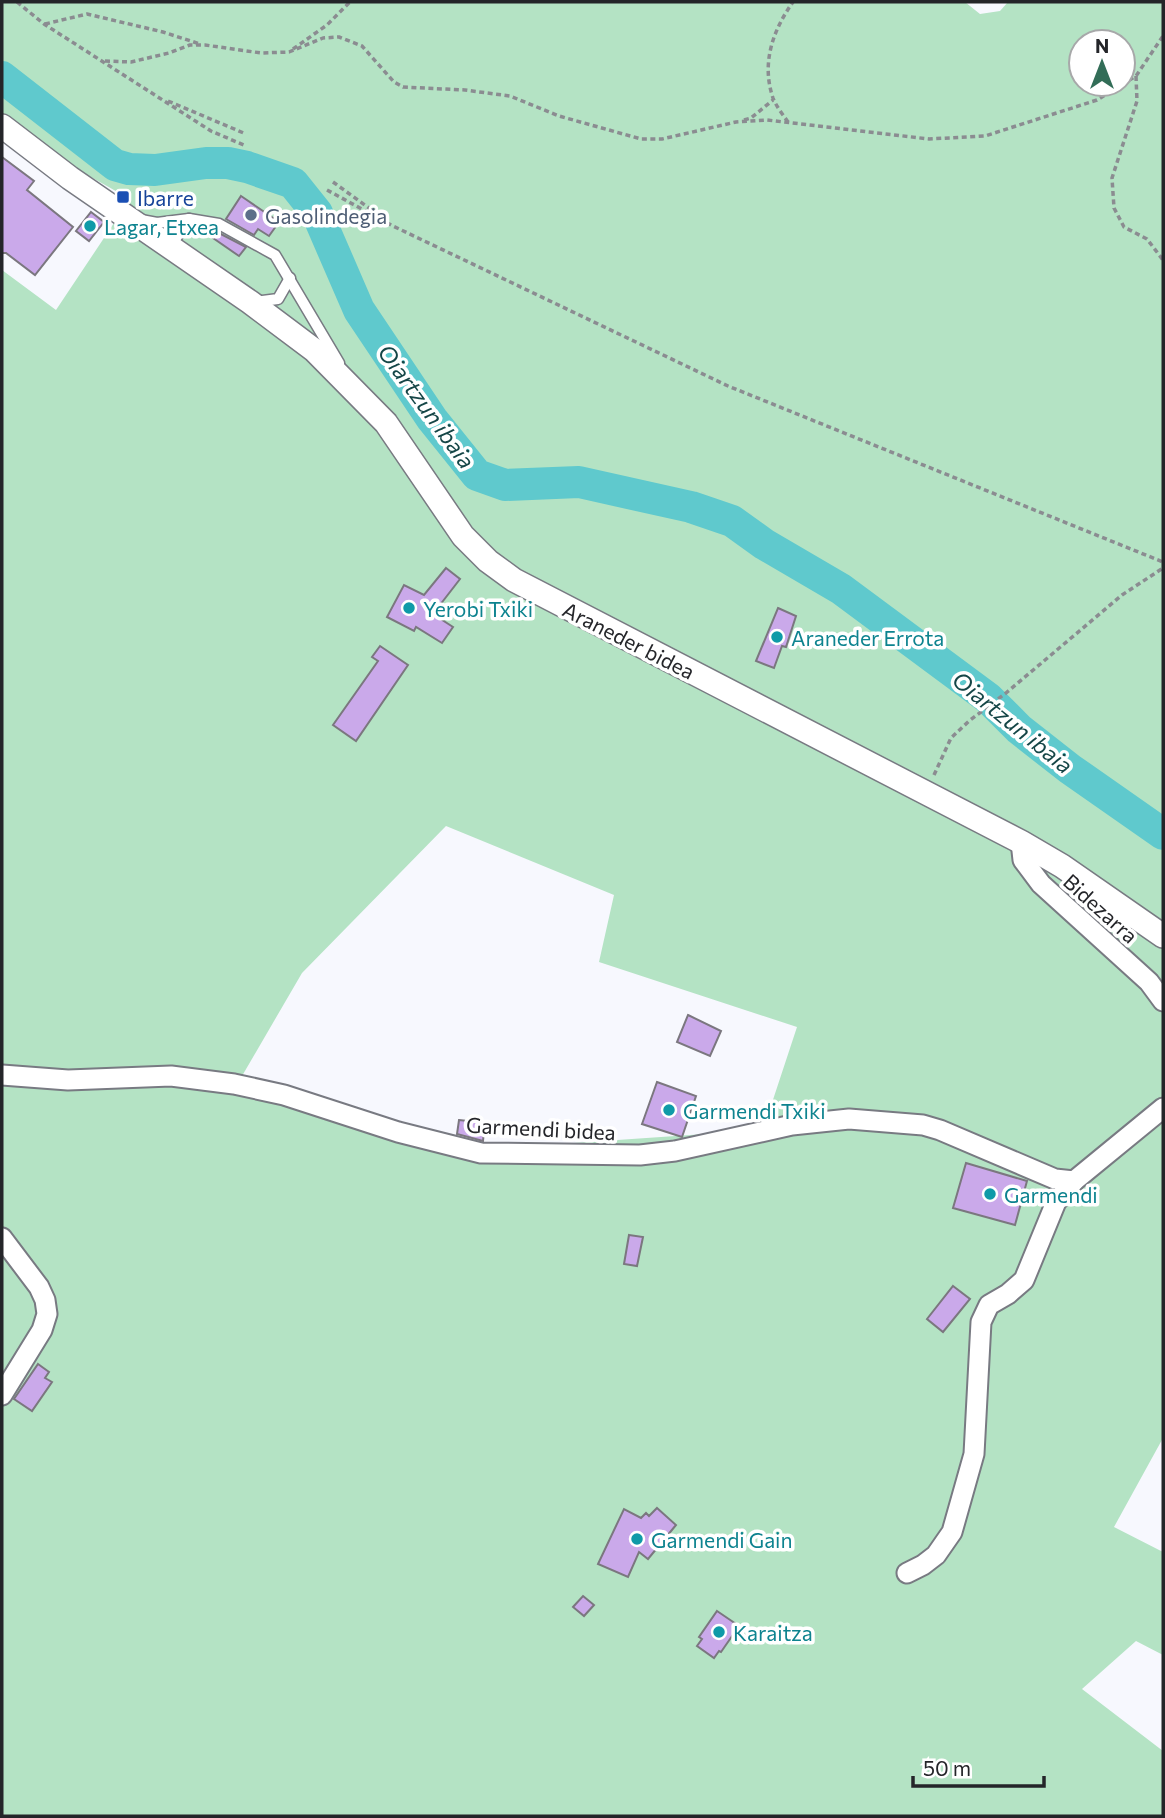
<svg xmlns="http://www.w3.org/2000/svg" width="1165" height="1818" font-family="Commissioner,sans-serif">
  <rect width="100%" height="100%" fill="#f7f8fe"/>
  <path fill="#b4e3c4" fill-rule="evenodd" d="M2,2H965L980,14L1000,11L1008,2H1163V1438L1114,1527L1163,1552V1655L1136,1641L1082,1689L1163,1751V1816H2V270L56,310L130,199L2,127ZM1081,42H1123V84H1081ZM446,826L614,895L599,962L797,1027L763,1130L485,1149L242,1076L302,973Z"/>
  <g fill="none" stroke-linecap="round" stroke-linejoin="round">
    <polyline stroke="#5fc9cd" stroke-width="32" points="2,77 115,165 129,169 155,170 206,163 228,163 247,167 293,183 317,213 359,310 432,419 477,475 505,485 579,482 691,507 732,521 764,544 841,589 988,698 1019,729 1070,769 1163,834"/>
  </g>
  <g fill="#caa9ea" stroke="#7b777f" stroke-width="2">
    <polygon points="2,157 34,181 27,190 73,227 35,275 6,253 2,253"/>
    <polygon points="241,196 279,222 269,236 258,229 254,235 226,219"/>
    <polygon points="91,212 104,222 89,241 76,231"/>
    <polygon points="217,232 246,247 239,256 213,238"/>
    <polygon points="446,568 460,579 433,614 453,627 442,643 416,627 414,631 387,617 404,585 424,595"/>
    <polygon points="778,608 796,616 786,647 782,646 774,668 756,661"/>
    <polygon points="380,646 408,665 356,741 333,725 378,661 372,657"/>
    <polygon points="688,1015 721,1031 710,1056 677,1042"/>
    <polygon points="657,1082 696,1096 682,1137 642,1124"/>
    <polygon points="459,1120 485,1123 483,1141 457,1134"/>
    <polygon points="966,1163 1027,1181 1015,1225 953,1208"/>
    <polygon points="629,1235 643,1237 637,1266 624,1264"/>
    <polygon points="953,1286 970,1299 943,1332 927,1319"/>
    <polygon points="38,1364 49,1372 45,1378 52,1382 32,1411 14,1399"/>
    <polygon points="657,1508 676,1525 648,1559 639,1552 628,1577 598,1564 624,1509 641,1518 646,1513 649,1516"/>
    <polygon points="583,1596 594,1605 584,1616 573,1607"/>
    <polygon points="717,1611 739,1626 721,1652 719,1651 714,1658 697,1646 702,1639 699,1637"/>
  </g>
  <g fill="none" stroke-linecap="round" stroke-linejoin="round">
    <g stroke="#787a82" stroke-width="13">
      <g id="service">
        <polyline points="141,220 157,223 189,219 219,224 275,255 339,363"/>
        <polyline points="165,242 176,238 189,219"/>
        <polyline points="254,302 278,299 290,278"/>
      </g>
    </g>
    <g stroke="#787a82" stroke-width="23">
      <g id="minor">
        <polyline points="1021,842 1023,860 1041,884 1149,982 1163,1001"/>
        <polyline points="2,1075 68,1080 171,1076 234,1084 284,1095 398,1132 481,1153 640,1155 675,1151 792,1125 849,1119 923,1125 940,1130 1055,1179 1074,1181 1163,1108"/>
        <polyline points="2,1238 39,1287 45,1300 47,1314 42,1330 2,1395"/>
        <polyline points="907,1573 923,1565 936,1555 952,1532 974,1454 981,1322 989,1305 1008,1294 1024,1280 1056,1202 1074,1181"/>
      </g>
    </g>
    <g stroke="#787a82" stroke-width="26">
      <polyline id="tertiary" points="2,126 70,178 250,302 314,350 386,423 463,536 488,561 514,580 1021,842 1062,866 1163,936"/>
    </g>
    <g stroke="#8b8c91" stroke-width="3.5" stroke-dasharray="5 3.5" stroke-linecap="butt">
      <polyline points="17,2 44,24 211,131 246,146"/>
      <polyline points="45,24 87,14 163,32 200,44"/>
      <polyline points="293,49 327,25 350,2"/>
      <polyline points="105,61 131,62 169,53 190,45 205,45 261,53 289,52 323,38 339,37 362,46 394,82 403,87 465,90 510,96 559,116 641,139 662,139 736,122 767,120 929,139 985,136 1097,100 1136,76 1163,36"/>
      <polyline points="1136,76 1137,101 1112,178 1114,208 1124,227 1147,239 1163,260"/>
      <polyline points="168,101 246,134"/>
      <polyline points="744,120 751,118 773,100"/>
      <path d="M788,122C783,115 776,106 773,98C761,63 773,30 793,2"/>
      <polyline points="333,182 380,216"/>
      <polyline points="327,190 393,226 728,386 1163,562"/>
      <polyline points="934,775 951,738 969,721 1006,693 1122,595 1163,568"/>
    </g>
    <use href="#service" stroke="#fff" stroke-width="10"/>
    <use href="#minor" stroke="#fff" stroke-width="19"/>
    <use href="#tertiary" stroke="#fff" stroke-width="23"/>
  </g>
  <rect fill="#1a4fb4" stroke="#fff" stroke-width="2.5" x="116" y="190" width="14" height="14" rx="3.5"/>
  <circle fill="#5c6f8a" stroke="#fff" stroke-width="2.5" cx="251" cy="215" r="7"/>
  <g fill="#0f9aa8" stroke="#fff" stroke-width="2.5">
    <circle cx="90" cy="226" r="7"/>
    <circle cx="409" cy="608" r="7"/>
    <circle cx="777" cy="637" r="7"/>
    <circle cx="669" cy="1110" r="7"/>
    <circle cx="990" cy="1194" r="7"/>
    <circle cx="637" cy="1539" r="7"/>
    <circle cx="719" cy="1632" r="7"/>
  </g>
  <g text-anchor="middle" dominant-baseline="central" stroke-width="7" stroke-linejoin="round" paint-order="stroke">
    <g font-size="21" fill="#164399" stroke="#fff" text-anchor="start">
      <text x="137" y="197">Ibarre</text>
    </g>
    <g font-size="21" fill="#4e5e75" stroke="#fff" text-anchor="start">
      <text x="265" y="215">Gasolindegia</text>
    </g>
    <g font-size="21" fill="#0d838f" stroke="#fff" text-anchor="start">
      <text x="104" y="226">Lagar, Etxea</text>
      <text x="423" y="608">Yerobi Txiki</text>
      <text x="791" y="637">Araneder Errota</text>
      <text x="683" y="1110">Garmendi Txiki</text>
      <text x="1004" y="1194">Garmendi</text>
      <text x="651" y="1539">Garmendi Gain</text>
      <text x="733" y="1632">Karaitza</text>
    </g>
    <g font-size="21" fill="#242529" stroke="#fff">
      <text transform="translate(629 640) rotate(27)">Araneder bidea</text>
      <text transform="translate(1101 908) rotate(42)">Bidezarra</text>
      <text transform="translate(541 1128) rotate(3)">Garmendi bidea</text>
    </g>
    <g font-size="23" font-style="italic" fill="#154647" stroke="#fff">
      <text transform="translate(427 406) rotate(54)">Oiartzun ibaia</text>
      <text transform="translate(1013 722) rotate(39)">Oiartzun ibaia</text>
    </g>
  </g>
  <rect width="1165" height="1818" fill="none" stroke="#242529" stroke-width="7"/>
  <g transform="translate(1102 63)"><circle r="33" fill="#ffffff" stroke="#a7a8a9" stroke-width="2"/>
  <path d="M0-5L12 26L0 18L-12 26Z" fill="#326d57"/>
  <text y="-10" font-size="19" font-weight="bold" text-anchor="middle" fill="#242529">N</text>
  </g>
  <path d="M913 1776v10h131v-10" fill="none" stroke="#242529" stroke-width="3.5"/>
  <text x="923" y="1776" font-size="21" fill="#242529" stroke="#ffffff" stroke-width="5" paint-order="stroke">50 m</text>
</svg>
